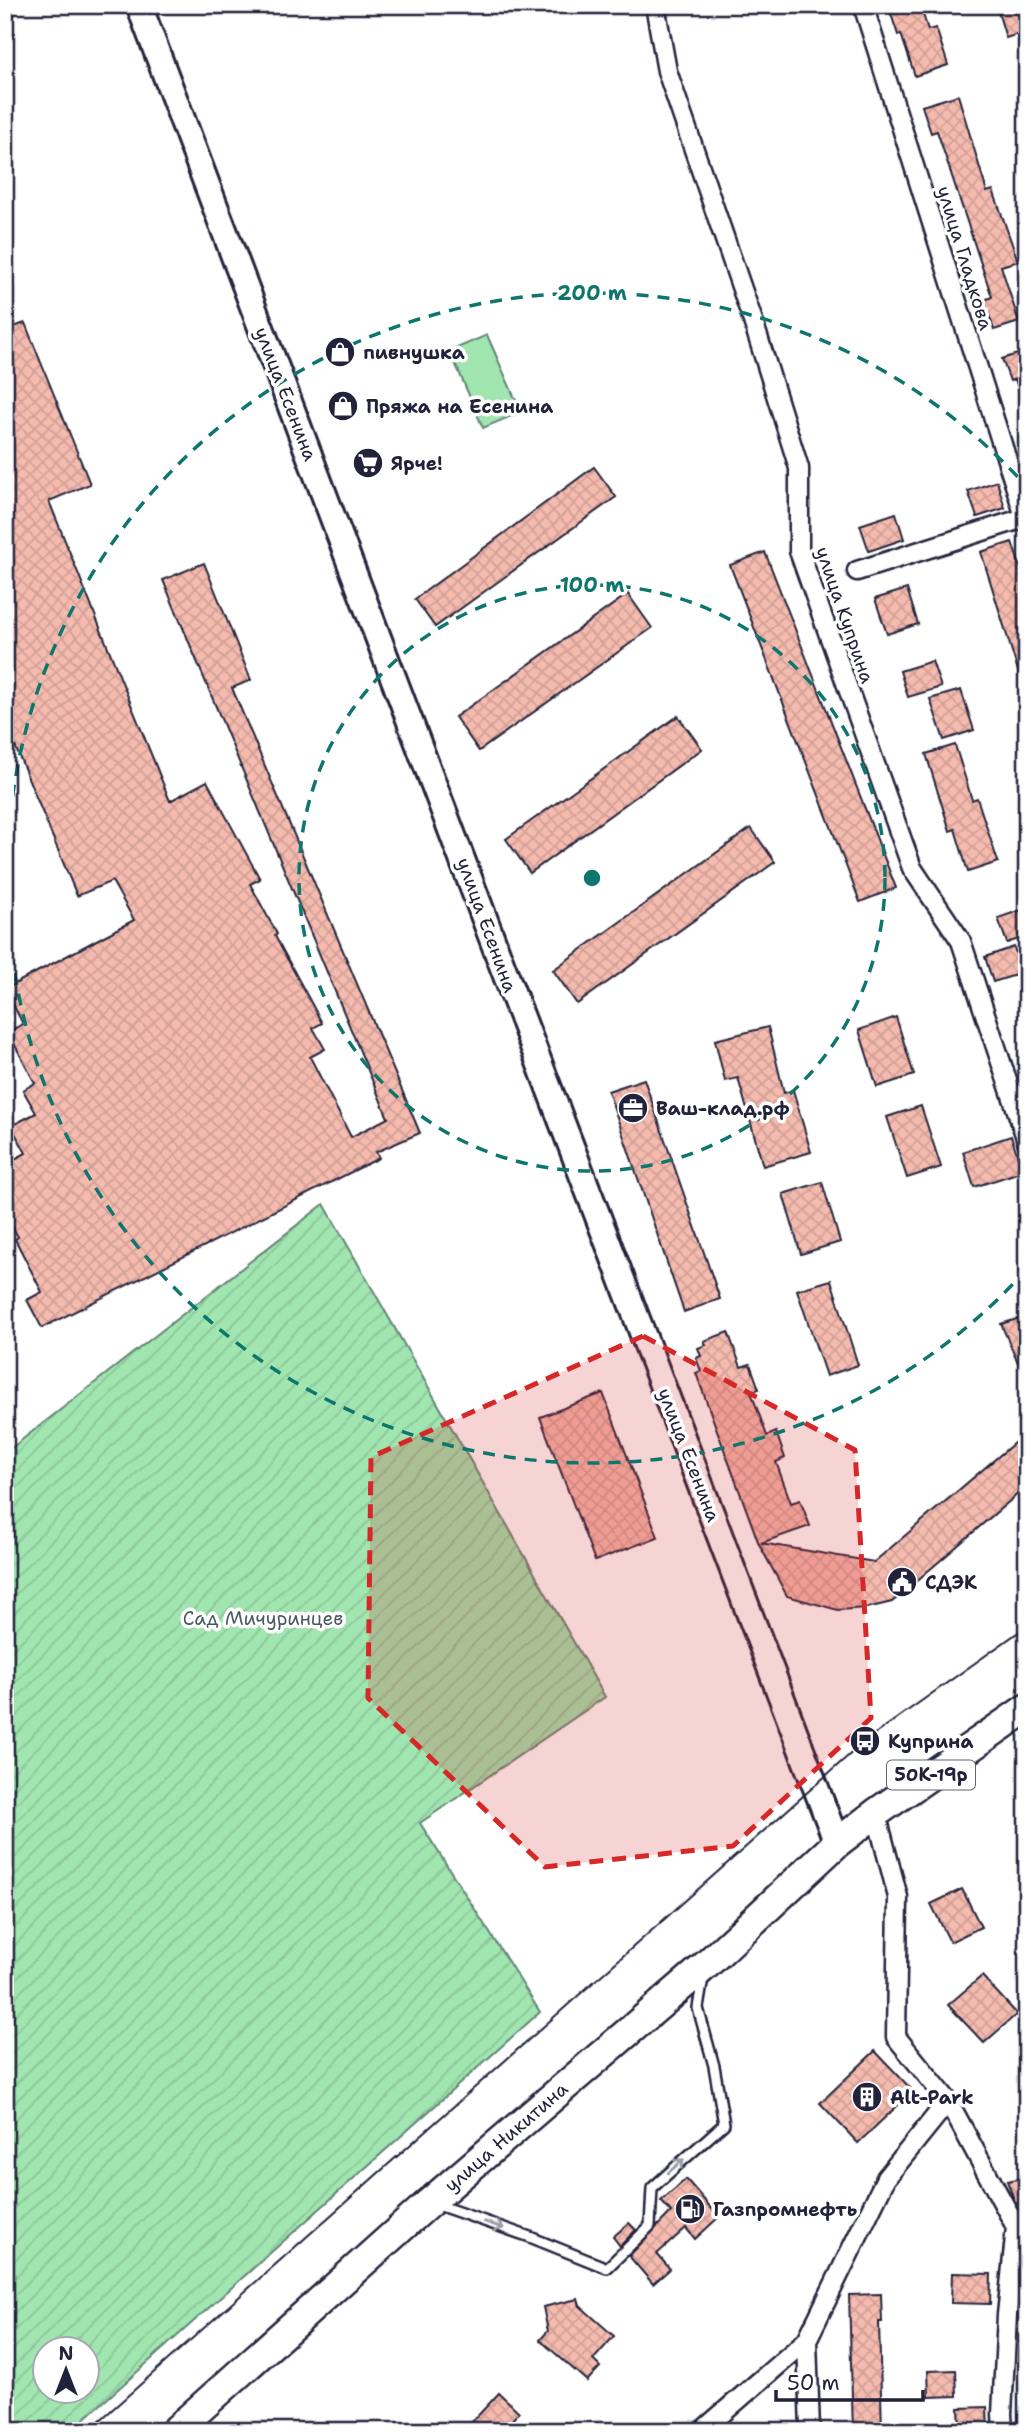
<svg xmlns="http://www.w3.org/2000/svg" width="1032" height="2436" font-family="'Shantell Sans',sans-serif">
  <defs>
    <pattern id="garden-furrows" width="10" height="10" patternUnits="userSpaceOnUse" patternTransform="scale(1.75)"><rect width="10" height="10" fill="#a1e5b0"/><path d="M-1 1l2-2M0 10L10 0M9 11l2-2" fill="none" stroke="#8ac498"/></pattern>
    <pattern id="building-cross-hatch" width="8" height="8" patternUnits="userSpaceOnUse" patternTransform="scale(1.75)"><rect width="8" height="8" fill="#f5bbaf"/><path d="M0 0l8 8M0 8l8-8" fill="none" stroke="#d2a097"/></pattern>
  </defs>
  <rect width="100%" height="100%" fill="#fff"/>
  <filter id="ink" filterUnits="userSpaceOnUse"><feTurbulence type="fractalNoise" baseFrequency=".0143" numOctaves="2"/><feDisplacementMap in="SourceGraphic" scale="14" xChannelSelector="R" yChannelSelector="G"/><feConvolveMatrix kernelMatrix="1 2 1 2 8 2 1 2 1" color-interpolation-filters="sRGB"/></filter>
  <g filter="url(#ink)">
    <polygon fill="#a1e5b0" stroke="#628476" stroke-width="2" points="487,335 521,412 483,428 450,351"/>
    <path fill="url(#garden-furrows)" stroke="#628476" stroke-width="2" fill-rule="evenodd" d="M324,1204L605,1697L420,1823L540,2012L71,2431H5V1453ZM46,2348H88V2390H46Z"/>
    <g fill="url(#building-cross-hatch)" stroke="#22223b" stroke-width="2">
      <polygon points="888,5 920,5 928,30 936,28 948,65 915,76 901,34 898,35"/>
      <polygon points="996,5 1027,5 1027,31 1006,38"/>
      <polygon points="958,95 987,192 993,190 1018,261 1001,266 1019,322 994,330 984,300 992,297 937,131 931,133 922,106"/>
      <polygon points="25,323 90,484 49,501 170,801 207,781 260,879 250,884 277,934 275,936 322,1023 313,1028 325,1049 310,1057 351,1137 388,1118 163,580 204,563 251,680 232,688 420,1133 376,1152 379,1158 42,1328 27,1300 42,1292 15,1239 18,1237 5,1214 5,1164 26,1153 11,1126 36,1113 23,1090 35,1083 8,1032 23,1024 5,989 134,920 112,881 77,896 5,722 5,330"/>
      <polygon points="1027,351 1027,406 1024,406 1015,379 1010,381 1002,359"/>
      <polygon points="594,467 616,497 435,627 415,599"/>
      <polygon points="997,481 1005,508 977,517 968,491"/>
      <polygon points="896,513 904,539 869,551 860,525"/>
      <polygon points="1012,542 1027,586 1027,687 1023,687 981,552"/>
      <polygon points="765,552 896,888 860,902 730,565"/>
      <polygon points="907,589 918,624 887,634 875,599"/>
      <polygon points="628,594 652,628 479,751 455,717"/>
      <polygon points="932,661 941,687 908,697 900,671"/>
      <polygon points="961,690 974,730 944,740 930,699"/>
      <polygon points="678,716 702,749 530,873 506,839"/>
      <polygon points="955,745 972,800 977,798 998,862 968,872 955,829 950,831 926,754"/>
      <polygon points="751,828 775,862 577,1004 553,970"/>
      <polygon points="1027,908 1027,936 1007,943 998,918"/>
      <polygon points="1014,947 1022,973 993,982 985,957"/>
      <polygon points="896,1017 914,1075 877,1087 859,1030"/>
      <polygon points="768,1027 784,1093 793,1090 811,1152 763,1166 738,1078 725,1081 715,1040"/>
      <polygon points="644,1079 720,1299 684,1312 608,1091"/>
      <polygon points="921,1106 941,1167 907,1178 887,1117"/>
      <polygon points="1011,1136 1023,1171 974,1187 963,1152"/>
      <polygon points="822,1182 840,1242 801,1254 783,1194"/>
      <polygon points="831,1280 858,1365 826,1376 797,1290"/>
      <polygon points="1027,1316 1027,1383 1001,1324"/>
      <polygon points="728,1332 741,1367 750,1364 759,1389 751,1392 767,1436 776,1432 785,1458 776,1462 791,1503 800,1500 810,1526 761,1543 874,1562 1027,1432 1027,1486 892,1602 867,1608 838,1610 787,1596 759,1544 696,1373 701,1371 696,1358 701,1356 698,1348 706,1345 704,1341"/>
      <polygon points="603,1393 658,1537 595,1561 540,1417"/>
      <polygon points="962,1889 981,1927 950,1942 931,1904"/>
      <polygon points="982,1976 1017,2014 984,2043 948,2005"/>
      <polygon points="875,2051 913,2091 858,2143 820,2103"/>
      <polygon points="1027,2177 1027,2201 1016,2204 1007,2181"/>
      <polygon points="686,2179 719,2217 695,2239 686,2228 657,2254 670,2269 653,2284 629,2256 671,2212 661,2201"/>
      <polygon points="629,2223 636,2230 620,2246 613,2237"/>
      <polygon points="952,2273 991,2274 990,2304 951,2303"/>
      <polygon points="881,2294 882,2322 879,2322 882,2431 853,2431 849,2295"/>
      <polygon points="578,2299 580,2306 614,2336 593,2360 600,2367 587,2381 540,2340 548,2331 543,2307"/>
      <polygon points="956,2370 957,2396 929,2397 928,2371"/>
      <polygon points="499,2393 519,2412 502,2431 479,2431 471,2423"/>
      <polygon points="987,2407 988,2431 960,2431 959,2408"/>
    </g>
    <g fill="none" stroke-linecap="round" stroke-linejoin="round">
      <g stroke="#22223b" stroke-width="14">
        <polyline id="lane" points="435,2204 530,2237 607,2268 650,2226 652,2188 724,2124 714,2066 698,2008 703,1978"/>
      </g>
      <g stroke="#22223b" stroke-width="23">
        <g id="street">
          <polyline points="655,5 667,71 753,321 799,468 799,551 912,868 961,941 1027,1141"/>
          <polyline points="863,5 1027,523"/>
          <polyline points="857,571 1027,517"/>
          <polyline points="948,2101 1016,2227 1007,2315 1002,2414 1003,2431"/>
          <polyline points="702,2431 807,2340"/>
          <polyline points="810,2431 807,2340 886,2178 948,2101 896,2037 898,1897 876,1813"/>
        </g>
      </g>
      <g stroke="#22223b" stroke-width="30">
        <polyline id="secondary" points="139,5 505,973 837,1843"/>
      </g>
      <g stroke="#22223b" stroke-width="33">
        <polyline id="primary" points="175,2431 430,2202 705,1966 837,1843 876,1813 1027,1708"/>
      </g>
      <use href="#lane" stroke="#fff" stroke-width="9"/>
      <use href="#street" stroke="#fff" stroke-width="18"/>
      <use href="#secondary" stroke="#fff" stroke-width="24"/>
      <use href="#primary" stroke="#fff" stroke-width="28"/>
      <polyline stroke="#22223b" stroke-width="2" points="88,2431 865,1741 1027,1626"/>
    </g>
    <defs><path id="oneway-shaft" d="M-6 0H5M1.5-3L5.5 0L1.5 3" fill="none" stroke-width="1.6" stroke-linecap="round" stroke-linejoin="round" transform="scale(1.75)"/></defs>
    <g stroke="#9c9ca7">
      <use href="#oneway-shaft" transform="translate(676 2166) rotate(-41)"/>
      <use href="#oneway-shaft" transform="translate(494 2225) rotate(19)"/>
    </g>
  </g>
  <path fill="#d62828" fill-opacity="0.2" stroke="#d62828" stroke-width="5" stroke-dasharray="14 9" stroke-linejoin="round" d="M643,1336L855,1450L871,1718L733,1846L545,1867L368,1698L371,1457Z"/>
  <g fill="none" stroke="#0f766e" stroke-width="3.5" stroke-dasharray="12 9">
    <circle cx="592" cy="878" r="293"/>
    <path d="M1027 1269A585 585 0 1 1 1027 487"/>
  </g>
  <defs>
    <g id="shop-disc" transform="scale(1.575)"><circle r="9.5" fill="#22223b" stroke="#fff"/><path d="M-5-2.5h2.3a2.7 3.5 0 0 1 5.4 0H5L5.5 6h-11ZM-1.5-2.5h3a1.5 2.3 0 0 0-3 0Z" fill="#fff"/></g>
    <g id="supermarket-disc" transform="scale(1.575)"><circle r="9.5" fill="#22223b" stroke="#fff"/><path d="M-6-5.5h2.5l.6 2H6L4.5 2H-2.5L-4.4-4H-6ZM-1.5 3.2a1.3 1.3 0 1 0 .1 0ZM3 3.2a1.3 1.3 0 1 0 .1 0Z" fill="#fff"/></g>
    <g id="office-disc" transform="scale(1.575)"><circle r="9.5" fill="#22223b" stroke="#fff"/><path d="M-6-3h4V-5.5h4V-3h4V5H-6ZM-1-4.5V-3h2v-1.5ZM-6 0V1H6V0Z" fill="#fff"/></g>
    <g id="civic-disc" transform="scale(1.575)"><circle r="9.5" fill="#22223b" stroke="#fff"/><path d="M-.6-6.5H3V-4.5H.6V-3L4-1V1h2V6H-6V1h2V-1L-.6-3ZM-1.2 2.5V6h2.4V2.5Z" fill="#fff"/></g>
    <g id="bus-disc" transform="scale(1.575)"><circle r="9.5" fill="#22223b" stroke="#fff"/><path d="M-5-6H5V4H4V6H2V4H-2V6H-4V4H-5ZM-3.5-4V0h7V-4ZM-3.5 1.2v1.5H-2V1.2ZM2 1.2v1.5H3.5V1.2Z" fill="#fff"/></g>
    <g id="building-disc" transform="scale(1.575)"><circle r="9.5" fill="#22223b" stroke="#fff"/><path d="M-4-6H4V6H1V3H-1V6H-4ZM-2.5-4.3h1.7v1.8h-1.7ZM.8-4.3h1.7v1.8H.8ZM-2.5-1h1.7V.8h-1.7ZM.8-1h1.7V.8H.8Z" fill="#fff"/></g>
    <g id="fuel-disc" transform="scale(1.575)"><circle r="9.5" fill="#22223b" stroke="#fff"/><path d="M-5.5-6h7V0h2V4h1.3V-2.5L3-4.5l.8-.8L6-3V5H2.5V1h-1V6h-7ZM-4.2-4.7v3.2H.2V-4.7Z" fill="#fff"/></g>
  </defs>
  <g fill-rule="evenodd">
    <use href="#shop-disc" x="340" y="352"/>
    <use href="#shop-disc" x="343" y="406"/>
    <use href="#supermarket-disc" x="368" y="463"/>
    <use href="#office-disc" x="633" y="1108"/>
    <use href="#civic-disc" x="902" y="1582"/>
    <use href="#bus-disc" x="865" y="1741"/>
    <use href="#building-disc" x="867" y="2097"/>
    <use href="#fuel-disc" x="690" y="2209"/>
  </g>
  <g text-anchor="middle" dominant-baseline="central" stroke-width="7" stroke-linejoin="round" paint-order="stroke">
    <rect fill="#fff" stroke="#646476" stroke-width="2" x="887" y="1760.5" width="88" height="29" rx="5"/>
    <g font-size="18" font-weight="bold" fill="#22223b">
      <text x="931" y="1775">50К-19р</text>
    </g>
    <g font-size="19" fill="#22223b" stroke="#fff">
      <text transform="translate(965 258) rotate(73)">улица Гладкова</text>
      <text transform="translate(286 394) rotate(69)">улица Есенина</text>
      <text transform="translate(845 615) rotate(71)">улица Куприна</text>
      <text transform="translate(487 925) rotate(70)">улица Есенина</text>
      <text transform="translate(689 1455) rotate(69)">улица Есенина</text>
      <text transform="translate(506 2137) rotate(-41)">улица Никитина</text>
    </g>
    <g font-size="19" font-weight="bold" fill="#22223b" stroke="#fff" text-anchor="start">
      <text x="363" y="352">пивнушка</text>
      <text x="366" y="406">Пряжа на Есенина</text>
      <text x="391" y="463">Ярче!</text>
      <text x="656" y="1108">Ваш-клад.рф</text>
      <text x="925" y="1582">СДЭК</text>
      <text x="888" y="1741">Куприна</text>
      <text x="890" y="2097">Alt-Park</text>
      <text x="713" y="2209">Газпромнефть</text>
    </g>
    <g font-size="19" fill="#485c5e" stroke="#fff">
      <text x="263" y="1618">Сад Мичуринцев</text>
    </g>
  </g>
  <circle cx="592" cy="878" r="10" fill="#0f766e" stroke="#fff" stroke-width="3.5"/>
  <g font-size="21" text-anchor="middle" font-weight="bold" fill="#0f766e" stroke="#fff" stroke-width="7" stroke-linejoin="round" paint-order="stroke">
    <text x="592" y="300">200 m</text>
    <text x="592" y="592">100 m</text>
  </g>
  <rect width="1032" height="2436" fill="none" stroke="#fff" stroke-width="28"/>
  <rect x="14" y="14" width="1004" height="2408" fill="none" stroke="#22223b" stroke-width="2.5" filter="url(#ink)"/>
  <g transform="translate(66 2370)"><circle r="33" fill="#ffffff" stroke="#a7a7b1" stroke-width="2"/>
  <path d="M0-5L12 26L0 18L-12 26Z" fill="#22223b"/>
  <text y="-10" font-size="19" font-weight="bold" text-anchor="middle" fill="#22223b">N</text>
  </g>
  <path d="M776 2390v10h147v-10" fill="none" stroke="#22223b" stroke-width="3.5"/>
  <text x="787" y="2390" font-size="21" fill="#22223b" stroke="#ffffff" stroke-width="5" paint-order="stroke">50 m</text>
</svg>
